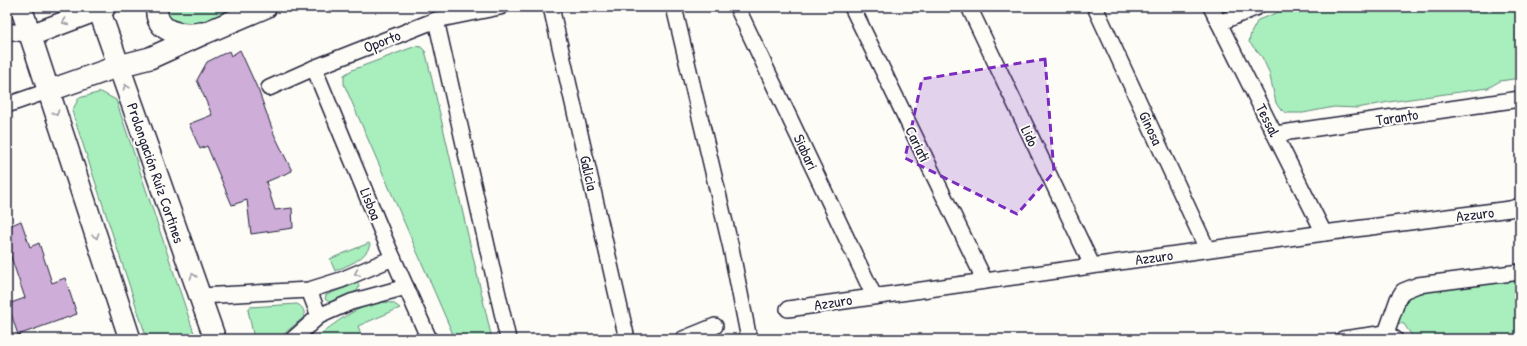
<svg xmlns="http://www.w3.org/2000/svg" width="1527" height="346" font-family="'Patrick Hand',sans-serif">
  <rect width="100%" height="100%" fill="#fdfcf7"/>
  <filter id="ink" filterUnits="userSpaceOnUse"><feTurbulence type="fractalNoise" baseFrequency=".025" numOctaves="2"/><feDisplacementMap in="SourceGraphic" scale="8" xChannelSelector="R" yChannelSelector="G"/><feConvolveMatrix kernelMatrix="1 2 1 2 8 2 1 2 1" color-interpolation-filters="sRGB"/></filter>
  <g filter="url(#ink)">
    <g fill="#a8efbd" stroke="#65887c">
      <polygon points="165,7 240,7 190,28 171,24 167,15"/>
      <polygon points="1291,7 1520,7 1520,78 1500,81 1488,88 1389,102 1357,108 1334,107 1303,113 1287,113 1280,109 1276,103 1269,72 1262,57 1249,42 1251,33 1258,20"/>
      <polygon points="416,46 421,47 425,51 427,58 492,339 455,339 344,84 344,75 352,70"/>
      <polygon points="101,92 116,100 196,339 147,339 72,111 79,98"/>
      <polygon points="1520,223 1520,260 1519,260 1517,224"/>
      <path d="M369,243L370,245C365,260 348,265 335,271L330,259Z"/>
      <polygon points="1520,279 1520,339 1414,339 1404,324 1395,323 1407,294 1443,285 1447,289"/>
      <polygon points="358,283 359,287 357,291 330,303 325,299 326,295"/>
      <path d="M382,302L393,303L400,308L358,326L363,339H314C337,322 353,307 382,302Z"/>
      <path d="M297,304C303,307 305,311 304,317L278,339H254L248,310L250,307Z"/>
    </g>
    <g fill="#ceadd8" stroke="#22223b">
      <polygon points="240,50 259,92 274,134 292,171 266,182 275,210 292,208 293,228 251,234 247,200 232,205 207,146 200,149 189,124 212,115 197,80 207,62 229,51 231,56"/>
      <polygon points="21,221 30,247 39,243 52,283 65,278 77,314 18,335 8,304 25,298 11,257 7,259 7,227"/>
    </g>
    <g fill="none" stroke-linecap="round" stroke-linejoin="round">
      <g stroke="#22223b" stroke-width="18">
        <g id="street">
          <polyline points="551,7 627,339"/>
          <polyline points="674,7 731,248 749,339"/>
          <polyline points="737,7 874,296"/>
          <polyline points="852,7 985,281"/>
          <polyline points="969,7 1092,265"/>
          <polyline points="1095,7 1207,249"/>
          <polyline points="1211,7 1324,233"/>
          <polyline points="436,20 508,339"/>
          <polyline points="1219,23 1257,7"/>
          <polyline points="7,31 31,35"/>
          <polyline points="314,68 386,242 429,339"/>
          <polyline points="269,88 314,68 436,20 500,7"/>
          <polyline points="7,105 48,91"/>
          <polyline points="1275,134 1520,99"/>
          <polyline points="309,290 319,316"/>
          <polyline points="200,296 309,290 341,280 393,258"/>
          <polyline points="788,309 1324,233 1510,209 1520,206"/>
          <polyline points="1386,333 1398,299 1403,291 1418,285 1520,272"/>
          <polyline points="293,339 319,316 351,302 406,287"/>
          <polyline points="683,339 715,326"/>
          <polyline points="1343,339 1386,333 1395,339"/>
        </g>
      </g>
      <g stroke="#22223b" stroke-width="24">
        <g id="secondary">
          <polyline points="21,7 130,339"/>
          <polyline points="98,7 215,339"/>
          <path d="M157,7C154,33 181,36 201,33"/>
          <polyline points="31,35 105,7"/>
          <polyline points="48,91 119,66 150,58 205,33 266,7"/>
        </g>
      </g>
      <use href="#street" stroke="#fdfcf7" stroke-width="15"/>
      <use href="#secondary" stroke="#fdfcf7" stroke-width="21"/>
    </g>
    <defs><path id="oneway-chevron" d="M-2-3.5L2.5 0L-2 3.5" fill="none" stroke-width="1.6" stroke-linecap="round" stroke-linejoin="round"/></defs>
    <g stroke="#9a9aa2">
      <use href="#oneway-chevron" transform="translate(65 22) rotate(159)"/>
      <use href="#oneway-chevron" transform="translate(126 87) rotate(-108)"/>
      <use href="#oneway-chevron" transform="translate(56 113) rotate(71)"/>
      <use href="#oneway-chevron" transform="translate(96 236) rotate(72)"/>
      <use href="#oneway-chevron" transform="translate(357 273) rotate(157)"/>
      <use href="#oneway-chevron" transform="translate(193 276) rotate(-109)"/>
    </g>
  </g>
  <path fill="#7b2cbf" fill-opacity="0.2" stroke="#7b2cbf" stroke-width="3" stroke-dasharray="8 5" stroke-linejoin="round" d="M1045,59L1054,172L1017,214L905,158L922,79Z"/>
  <g text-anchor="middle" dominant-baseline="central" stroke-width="4" stroke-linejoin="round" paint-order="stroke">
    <g font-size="15" fill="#22223b" stroke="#fdfcf7">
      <text transform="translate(382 41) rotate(-21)">Oporto</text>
      <text transform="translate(1397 117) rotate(-8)">Taranto</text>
      <text transform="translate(1268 120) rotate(63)">Tessal</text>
      <text transform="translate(1151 128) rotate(65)">Ginosa</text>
      <text transform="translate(1030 136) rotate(65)">Lido</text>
      <text transform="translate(918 144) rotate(64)">Cariati</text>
      <text transform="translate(806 152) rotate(65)">Siabari</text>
      <text transform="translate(156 173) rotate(71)">Prolongación Ruíz Cortines</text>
      <text transform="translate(589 173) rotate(77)">Galicia</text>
      <text transform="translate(371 204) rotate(68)">Lisboa</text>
      <text transform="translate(1475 214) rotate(-7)">Azzuro</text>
      <text transform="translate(1154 257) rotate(-8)">Azzuro</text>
      <text transform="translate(833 302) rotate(-9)">Azzuro</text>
    </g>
  </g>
  <rect width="1527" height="346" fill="none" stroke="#fdfcf7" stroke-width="24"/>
  <rect x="12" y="12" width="1503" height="322" fill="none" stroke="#22223b" stroke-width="1.5" filter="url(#ink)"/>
</svg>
